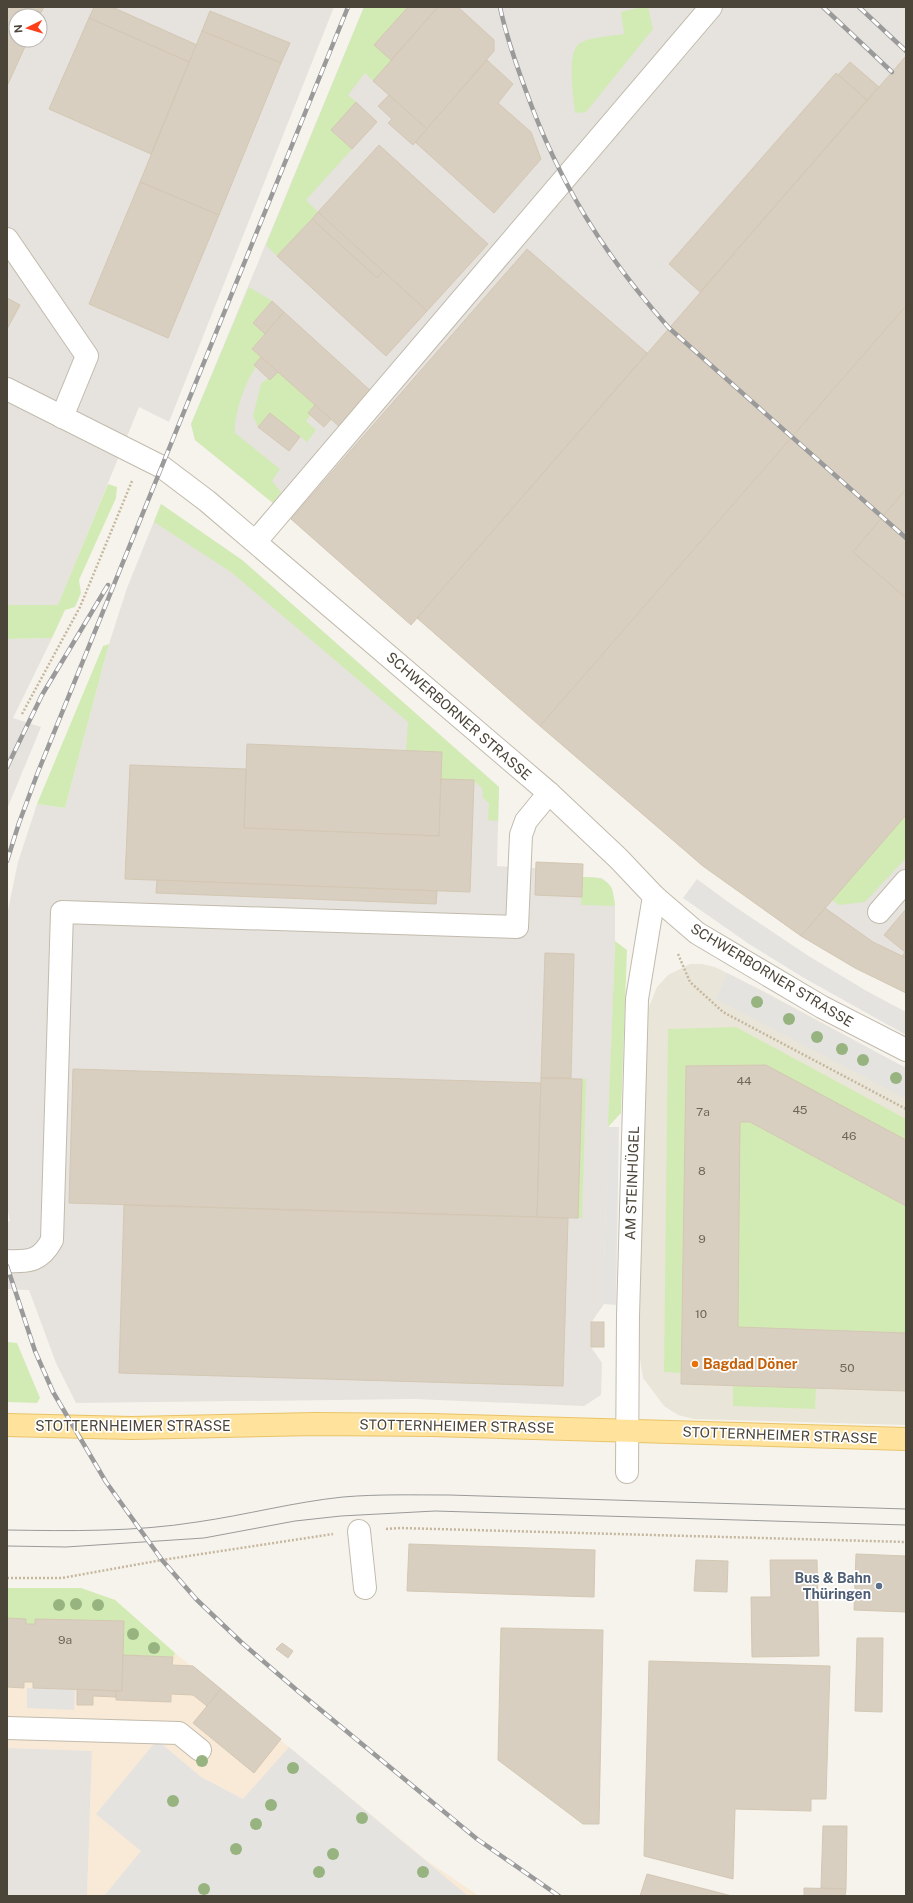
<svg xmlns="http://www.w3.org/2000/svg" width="913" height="1903" font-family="'Public Sans',sans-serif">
  <rect width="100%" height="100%" fill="#f6f3ec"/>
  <polygon fill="#eae5d9" points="690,964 702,964 715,967 765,992 906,1068 906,1425 694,1419 678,1415 664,1406 643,1378 639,1353 646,1014 657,987 668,975"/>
  <polygon fill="#f8ead7" points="7,1588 81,1588 115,1600 175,1653 426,1860 479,1896 87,1896 92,1751 7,1748"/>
  <g fill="#e6e2dd" fill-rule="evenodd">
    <path d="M7,7H334L169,422L139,407L58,606L7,605ZM16,16H40V40H16Z"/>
    <polygon points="364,7 906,7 906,993 801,936 702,866 417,618 411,625 273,503 195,440 191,424"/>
    <polygon points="161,504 242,560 499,787 497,866 536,868 536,862 583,864 583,877 602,878 612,888 615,906 615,941 604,1264 604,1304 591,1323 591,1347 602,1363 601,1395 584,1406 414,1399 76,1403 56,1363 29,1290 7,1289 7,1222 10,1221 7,1206 7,915 18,862 37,804 65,808 109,644 127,588"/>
    <polygon points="52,638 13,718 41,727 7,809 7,639"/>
    <polygon points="7,1748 92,1751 87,1896 7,1896"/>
  </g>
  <g fill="#d2ebb4">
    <polygon points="364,7 438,7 373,81 365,73 348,95 356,102 331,130 352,149 306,200 318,212 277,256 266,245"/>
    <path d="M642,7H648L653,29L586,112L575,113C574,98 566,54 579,44C587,37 613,36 624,34L621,12Z"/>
    <path d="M249,287L272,301L253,323L265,334L252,349L261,357L254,365L256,367C245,382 234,414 235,433L280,469L272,481L281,492L273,503L195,440L191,424Z"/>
    <polygon points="278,372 315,405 308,413 311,415 306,421 316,430 307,442 270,413 258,427 253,416 261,384 268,378 271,380"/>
    <polygon points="108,484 117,487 116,498 79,580 81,593 75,607 65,610 52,638 7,639 7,605 58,605"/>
    <polygon points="161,504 242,560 499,787 498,821 488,820 489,803 483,798 482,788 474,781 441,779 406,751 408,722 231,572 154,522"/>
    <polygon points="109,644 65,808 37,804 103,646"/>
    <polygon points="906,815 906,858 865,902 839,905 832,900"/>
    <path d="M582,877C606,877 613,881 615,906L581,905Z"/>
    <polygon points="615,941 627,950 621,1113 608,1127"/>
    <polygon points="736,1027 906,1119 906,1140 766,1065 686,1066 682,1373 664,1372 668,1029"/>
    <polygon points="582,1079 586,1079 582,1218 578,1218"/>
    <polygon points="740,1122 750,1122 906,1206 906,1333 738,1327"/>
    <polygon points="7,1342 17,1343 40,1398 37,1403 7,1402"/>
    <polygon points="733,1385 816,1388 815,1409 733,1406"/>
    <polygon points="7,1588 81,1588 115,1600 175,1653 173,1657 123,1655 124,1621 35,1619 35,1624 26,1624 26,1619 7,1618"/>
  </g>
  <g fill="#e5e3e0">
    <polygon points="697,879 731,904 807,955 865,990 906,1012 906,1035 804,978 749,944 683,898"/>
    <polygon points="727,973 906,1068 906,1099 716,999"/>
    <polygon points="608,1127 619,1127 616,1305 604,1304 604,1264"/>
    <polygon points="27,1688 75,1689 74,1710 27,1708"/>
    <polygon points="157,1740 201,1777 243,1799 289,1747 468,1896 104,1896 141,1851 96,1814"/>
  </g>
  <g fill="#d8cfc0" stroke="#d4c7b3">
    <polygon points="7,7 44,7 39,16 16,16 16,40 28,40 7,86"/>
    <polygon points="94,7 112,7 197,45 189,62 89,18"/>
    <polygon points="408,7 438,7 391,60 374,45"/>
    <polygon points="438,7 458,7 494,40 494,51 427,129 373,81"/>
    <polygon points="210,11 290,43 281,63 202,31"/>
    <polygon points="89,18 189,62 151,154 49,109"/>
    <polygon points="202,31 281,63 219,215 140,182"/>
    <polygon points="906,56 906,306 540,726 417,618"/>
    <polygon points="487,60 513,84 498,103 531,132 541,159 494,213 415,142"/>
    <polygon points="850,62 879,87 867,100 838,75"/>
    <polygon points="836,73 867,100 700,292 669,264"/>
    <polygon points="389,95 427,129 413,145 388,123 392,119 378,106"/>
    <polygon points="356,102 377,122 352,149 331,130"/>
    <polygon points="379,145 488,244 427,311 318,212"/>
    <polygon points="140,182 219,215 168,338 89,304"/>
    <polygon points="318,212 383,271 377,278 312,219"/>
    <polygon points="312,219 377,278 383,271 427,311 386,356 277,256"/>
    <polygon points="527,249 647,353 411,625 291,519"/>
    <polygon points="7,298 20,305 7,329"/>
    <polygon points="272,301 284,312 265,334 253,323"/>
    <polygon points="906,306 906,489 853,552 906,598 906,815 801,936 703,866 540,726"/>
    <polygon points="284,312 373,393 342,429 252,349"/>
    <polygon points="261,357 278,372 270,380 254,365"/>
    <polygon points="315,405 331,419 324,427 308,413"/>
    <polygon points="270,413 300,437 289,451 258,427"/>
    <polygon points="906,489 906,598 853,552"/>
    <polygon points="247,744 442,752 439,836 244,828"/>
    <polygon points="130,765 246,769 244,828 439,836 441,779 474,780 470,892 125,879"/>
    <polygon points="536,862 583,864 582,897 535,895"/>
    <polygon points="157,880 437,891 436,904 156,893"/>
    <polygon points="825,908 873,942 906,958 906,993 855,968 801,936"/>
    <polygon points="906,909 906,958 902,957 905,952 884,935"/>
    <polygon points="545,953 574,954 571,1078 541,1078"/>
    <polygon points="766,1065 906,1140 906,1206 750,1122 740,1122 738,1327 906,1333 906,1391 681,1384 686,1066"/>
    <polygon points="73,1069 541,1083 537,1217 69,1203"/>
    <polygon points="541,1078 582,1079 578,1218 537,1217"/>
    <polygon points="124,1205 568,1218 563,1386 119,1373"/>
    <rect x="591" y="1322" width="13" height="25"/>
    <polygon points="409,1544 595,1550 594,1597 407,1591"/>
    <polygon points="856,1554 906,1556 906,1612 854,1610"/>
    <polygon points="696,1560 728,1561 727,1592 694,1591"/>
    <polygon points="770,1560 817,1560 819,1656 752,1657 751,1597 771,1597"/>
    <polygon points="7,1618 26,1619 26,1624 35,1624 35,1619 124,1621 122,1691 33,1688 33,1682 24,1682 24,1688 7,1687"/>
    <polygon points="501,1628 603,1630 599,1824 583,1824 498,1760"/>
    <polygon points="857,1638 883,1638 882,1712 855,1711"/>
    <polygon points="282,1643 293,1651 288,1658 276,1649"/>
    <polygon points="123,1655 173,1657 172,1665 193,1666 221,1689 207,1706 193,1695 171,1694 171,1702 116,1700 116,1691 122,1691"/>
    <polygon points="649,1661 830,1666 826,1799 811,1799 811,1811 735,1809 733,1879 644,1856"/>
    <polygon points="77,1689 116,1691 116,1697 93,1696 93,1705 77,1705"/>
    <polygon points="221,1689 281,1739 254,1773 193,1723"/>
    <polygon points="823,1826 847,1826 846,1889 821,1888"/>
    <polygon points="647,1874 732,1896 640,1896"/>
    <polygon points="804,1888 846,1889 845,1896 804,1896"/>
  </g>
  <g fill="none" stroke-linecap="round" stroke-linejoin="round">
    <g stroke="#c2bbad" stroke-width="24">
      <g id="minor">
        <polyline points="7,239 87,356 62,417"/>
        <polyline points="7,389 162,467 207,501 549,793 619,859 654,896 697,933 822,1007 906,1050"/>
        <polyline points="256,541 711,7"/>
        <polyline points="879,912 906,881"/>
        <path d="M7,1261C29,1262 41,1261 52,1240L62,912L517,927L521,835L526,821L549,793"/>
        <polyline points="627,1472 628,1316 637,999 654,896"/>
        <polyline points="359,1531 365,1588"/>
        <polyline points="7,1728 179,1733 200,1750"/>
      </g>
    </g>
    <g stroke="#e9c367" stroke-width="24">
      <polyline id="major" points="7,1425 132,1428 316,1424 432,1425 906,1439"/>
    </g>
    <g stroke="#c5b79e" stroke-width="2.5" stroke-dasharray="2 2" stroke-linecap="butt">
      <polyline points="22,714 80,607 132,481"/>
      <polyline points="678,954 690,982 723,1012 906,1109"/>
      <polyline points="386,1529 400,1528 906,1542"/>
      <polyline points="7,1578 62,1578 162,1560 333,1534"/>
    </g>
    <use href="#minor" stroke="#fff" stroke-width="22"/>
    <use href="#major" stroke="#ffe39c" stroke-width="22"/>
    <g stroke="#9a9a9a" stroke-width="1">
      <path d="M7,1530C70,1531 135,1532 197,1522C246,1515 294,1502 343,1497C378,1494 414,1495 449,1495L906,1509"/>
      <polyline points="7,1546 66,1547 204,1538 295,1521 341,1516 435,1511 906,1525"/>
    </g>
    <g stroke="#9a9a9a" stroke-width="4.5">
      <g id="rail">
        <path d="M500,7C506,36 516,64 526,91C559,183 604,255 669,328L906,538"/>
        <polyline points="823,7 892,72"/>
        <polyline points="859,7 906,51"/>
        <polyline points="7,767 42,695 108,585"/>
        <polyline points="7,861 19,823 38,772 348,7"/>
        <polyline points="7,1266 35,1351 53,1392 106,1482 162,1560 196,1599 241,1642 299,1692 477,1839 559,1896"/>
      </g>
    </g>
    <use href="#rail" stroke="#fff" stroke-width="3" stroke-dasharray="9" stroke-linecap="butt"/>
  </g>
  <g fill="#97b480">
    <circle cx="757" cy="1002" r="6"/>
    <circle cx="789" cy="1019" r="6"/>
    <circle cx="817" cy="1037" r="6"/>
    <circle cx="842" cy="1049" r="6"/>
    <circle cx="863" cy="1060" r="6"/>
    <circle cx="896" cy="1078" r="6"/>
    <circle cx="76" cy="1604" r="6"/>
    <circle cx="59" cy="1605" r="6"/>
    <circle cx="98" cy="1605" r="6"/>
    <circle cx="133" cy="1634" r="6"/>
    <circle cx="154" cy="1648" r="6"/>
    <circle cx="202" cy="1761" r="6"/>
    <circle cx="293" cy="1768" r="6"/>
    <circle cx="173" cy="1801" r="6"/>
    <circle cx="271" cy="1805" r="6"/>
    <circle cx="362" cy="1818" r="6"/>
    <circle cx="256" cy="1824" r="6"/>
    <circle cx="236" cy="1849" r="6"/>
    <circle cx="333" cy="1854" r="6"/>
    <circle cx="319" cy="1872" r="6"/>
    <circle cx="423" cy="1872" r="6"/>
    <circle cx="204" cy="1889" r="6"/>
  </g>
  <circle fill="#e8710a" stroke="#fff" stroke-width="1.5" cx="695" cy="1364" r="4"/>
  <circle fill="#5c6f8a" stroke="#fff" stroke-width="1.5" cx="879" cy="1586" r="4"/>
  <g text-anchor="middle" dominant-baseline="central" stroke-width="3.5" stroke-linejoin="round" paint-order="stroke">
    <g font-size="12" fill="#6e675a">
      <text x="744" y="1081">44</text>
      <text x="800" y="1110">45</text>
      <text x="703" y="1112">7a</text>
      <text x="849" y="1136">46</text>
      <text x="702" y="1171">8</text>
      <text x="702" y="1239">9</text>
      <text x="701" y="1314">10</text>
      <text x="847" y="1368">50</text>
      <text x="65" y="1640">9a</text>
    </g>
    <g font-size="14" fill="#4b4438" stroke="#fff">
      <text transform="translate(459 716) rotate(41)">SCHWERBORNER STRASSE</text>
      <text transform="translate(772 975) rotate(31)">SCHWERBORNER STRASSE</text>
      <text transform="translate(632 1183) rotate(-88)">AM STEINHÜGEL</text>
      <text x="133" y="1426">STOTTERNHEIMER STRASSE</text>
      <text transform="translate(457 1426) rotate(1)">STOTTERNHEIMER STRASSE</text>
      <text transform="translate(780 1435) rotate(2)">STOTTERNHEIMER STRASSE</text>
    </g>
    <g font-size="14" font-weight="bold" fill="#c56008" stroke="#fff" text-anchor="start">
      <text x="703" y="1364">Bagdad Döner</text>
    </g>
    <g font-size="14" font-weight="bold" fill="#4e5e75" stroke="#fff" text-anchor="end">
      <text x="871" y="1578">Bus &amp; Bahn<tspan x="871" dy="16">Thüringen</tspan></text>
    </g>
  </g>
  <rect width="913" height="1903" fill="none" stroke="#4b4438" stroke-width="16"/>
  <g transform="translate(28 28) rotate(265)"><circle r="19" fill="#ffffff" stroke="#b7b4af"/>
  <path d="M0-3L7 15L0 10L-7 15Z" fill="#ff3e1a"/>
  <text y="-6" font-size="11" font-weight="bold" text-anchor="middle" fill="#4b4438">N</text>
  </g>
</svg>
